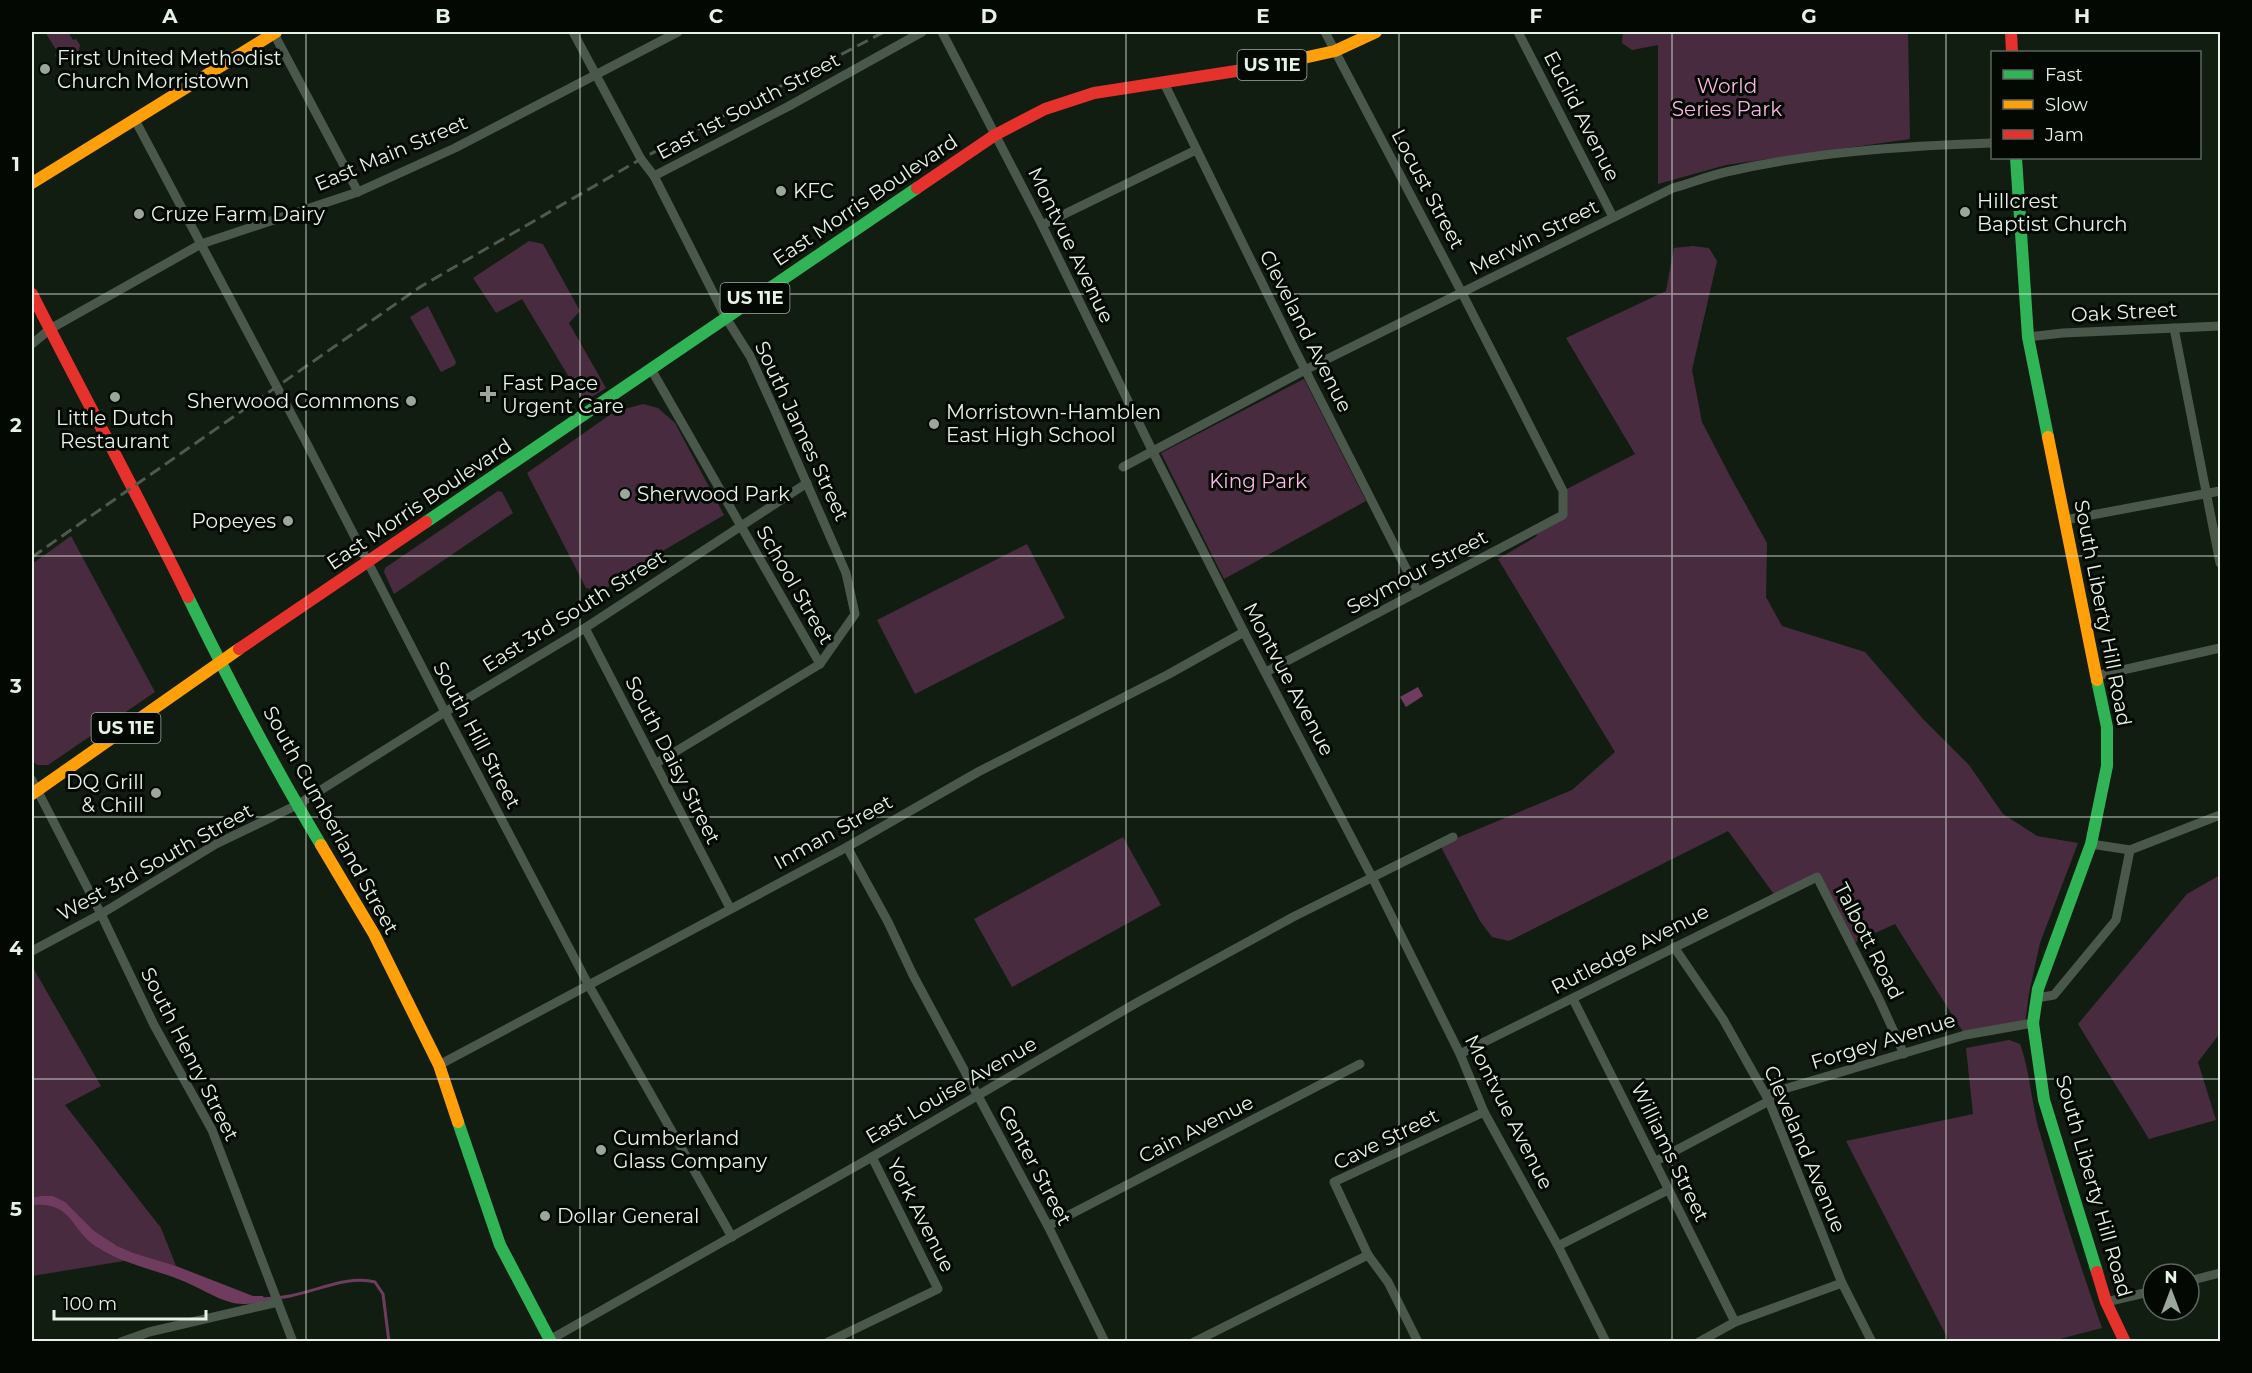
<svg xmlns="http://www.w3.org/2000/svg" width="2252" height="1373" font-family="Montserrat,sans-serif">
  <rect width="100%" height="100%" fill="#121d12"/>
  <g fill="#492b3f">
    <polygon points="45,32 68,32 73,40 76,39 80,45 78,55 60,64 55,55 57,51"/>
    <polygon points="1623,32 1908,32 1910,139 1726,165 1658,184 1658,45 1632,50 1622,43"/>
    <polygon points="529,241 543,244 580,311 569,323 606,388 584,402 522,299 496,313 473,278"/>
    <polygon points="1693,246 1709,248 1717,261 1692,370 1702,422 1731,478 1767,543 1766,597 1782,626 1865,652 1923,719 1969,765 2003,814 2037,836 2078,843 2040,943 2029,993 2025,1024 1965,1035 1895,924 1851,944 1817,877 1776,897 1728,831 1509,941 1492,937 1480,921 1440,845 1572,790 1615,752 1498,559 1537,536 1535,530 1563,515 1563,491 1635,454 1566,338 1666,291 1674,248"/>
    <polygon points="428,306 456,362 455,365 441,372 410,317"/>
    <polygon points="1304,379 1366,501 1224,579 1161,453"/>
    <polygon points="643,404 658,408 675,423 724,515 666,549 602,591 586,588 527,473 614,412"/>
    <polygon points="498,491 502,492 513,513 394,594 384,572 385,568"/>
    <polygon points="71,536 155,692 48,765 37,765 32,760 32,564"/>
    <polygon points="1027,544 1065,618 915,694 877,620"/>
    <polygon points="1123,837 1161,905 1012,987 974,919"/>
    <polygon points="2220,875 2220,1033 2198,1062 2216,1120 2149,1139 2078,1024 2187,894"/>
    <polygon points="32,966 101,1086 65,1105 161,1228 176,1266 124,1261 32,1276"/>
    <path d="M2009,1040L2020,1044C2030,1071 2031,1101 2039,1130C2058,1197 2079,1263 2102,1328L2052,1341H1949L1846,1141L1973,1114L1966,1048Z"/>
  </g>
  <g fill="#6f3b5e">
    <polygon points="1418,687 1423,696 1406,707 1400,697"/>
    <path d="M41,1196H53L65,1202L94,1231L117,1246L133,1253L176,1266L253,1296H263L265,1302C253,1304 245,1305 233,1303C214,1298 197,1286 178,1279C152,1269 121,1263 97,1247C70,1230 73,1201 32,1205V1198Z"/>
  </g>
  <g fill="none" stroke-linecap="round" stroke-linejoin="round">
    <path stroke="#6f3b5e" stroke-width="3" d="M261,1299C270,1298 280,1298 290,1296C317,1291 348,1275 375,1282L383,1294L389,1342"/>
    <g stroke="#4a584b" stroke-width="9">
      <polyline points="273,32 358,192"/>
      <polyline points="573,32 641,159 654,176 726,318 750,356 775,411 846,573 855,614 820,664 655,764"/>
      <polyline points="942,32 1042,225 1152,450 1244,632 1372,877 1460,1054 1484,1112 1558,1246 1606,1342"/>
      <polyline points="1518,32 1613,217"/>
      <polyline points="1164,83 1292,344 1418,592"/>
      <polyline points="134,118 304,438 445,712 588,984 732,1237"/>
      <polyline points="654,176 789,106 922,32"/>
      <polyline points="1042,225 1196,150"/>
      <polyline points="2174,328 2220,563"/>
      <polyline points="2028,337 2063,333 2220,326"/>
      <polyline points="32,344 50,329 201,244 358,192 455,148 678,32"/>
      <polyline points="651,369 820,664"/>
      <path d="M1123,467L1305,370L1673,188C1691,183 1708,176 1726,172C1813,152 1904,146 1992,143"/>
      <polyline points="2065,520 2220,491"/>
      <polyline points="585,628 730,908"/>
      <polyline points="1266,672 1563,515 1563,491 1462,293 1325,32"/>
      <polyline points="2096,676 2220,648"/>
      <polyline points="32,780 101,914 154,1025 212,1130 293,1342"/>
      <polyline points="2091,844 2130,850 2220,815"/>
      <polyline points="847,847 888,922 913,975 1048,1226 1105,1342"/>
      <polyline points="1674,947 1723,1019 1769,1101 1842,1283 1872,1342"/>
      <polyline points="32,951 101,914 216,844 297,805 445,712 585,628 807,483"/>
      <polyline points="2037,998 2054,995 2116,920 2130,850"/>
      <polyline points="1573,999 1735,1322"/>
      <polyline points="1460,1054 1817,877 1879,999 1904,1054"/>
      <polyline points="439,1065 847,847 978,772 1169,674 1244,632"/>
      <polyline points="1656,1161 1769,1101 1771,1093 1965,1035 2033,1023"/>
      <polyline points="1048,1226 1360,1064"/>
      <polyline points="1558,1246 1668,1190"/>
      <polyline points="2189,1281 2220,1273"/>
      <polyline points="2106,1302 2153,1291"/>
      <polyline points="121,1342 149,1332 278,1302"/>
      <polyline points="546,1342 872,1157 1138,1002 1293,917 1453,837"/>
      <polyline points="828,1342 938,1289 872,1157"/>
      <polyline points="1194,1342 1368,1255"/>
      <polyline points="1418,1342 1388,1282 1368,1255 1334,1182 1484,1112"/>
      <polyline points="1699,1342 1735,1322 1842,1283"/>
    </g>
    <g stroke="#30b455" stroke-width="12">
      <polyline points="2016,158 2028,337 2048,437"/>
      <polyline points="426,522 917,188"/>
      <path d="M188,597C229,681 273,765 321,845"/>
      <polyline points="458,1122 500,1245 551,1342"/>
      <polyline points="2097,1272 2044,1100 2033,1023 2038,989 2091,844 2107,766 2107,727 2097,680"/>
    </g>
    <g stroke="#ff9f0a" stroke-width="12">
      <polyline points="1262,67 1335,51 1376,32"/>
      <polyline points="32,183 276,32"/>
      <polyline points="2048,437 2097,680"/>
      <polyline points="32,794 239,649"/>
      <polyline points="321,845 374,934 439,1065 458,1122"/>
    </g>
    <g stroke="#e5322d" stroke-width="12">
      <polyline points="2011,32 2012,52"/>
      <polyline points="917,188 995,135 1045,109 1094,93 1262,67"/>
      <path d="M32,294C83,395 138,495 188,597"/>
      <polyline points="239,649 426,522"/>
      <polyline points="2097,1272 2106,1302 2125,1342"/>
    </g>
    <polyline stroke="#4e594f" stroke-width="3" stroke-dasharray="12 6" stroke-linecap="butt" points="32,557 420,287 641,159 884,32"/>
  </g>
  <path fill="none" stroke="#e5f2e5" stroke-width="1.5" stroke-opacity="0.55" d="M306,32V1342M580,32V1342M853,32V1342M1126,32V1342M1399,32V1342M1672,32V1342M1946,32V1342M32,294H2220M32,556H2220M32,817H2220M32,1079H2220"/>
  <g fill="#9ba79b" stroke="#030803" stroke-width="2">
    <circle cx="45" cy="69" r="6"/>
    <circle cx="781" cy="191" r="6"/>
    <circle cx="1965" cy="212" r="6"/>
    <circle cx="139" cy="214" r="6"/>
    <path d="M485 385h6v6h6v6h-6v6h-6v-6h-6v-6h6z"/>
    <circle cx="115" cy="397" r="6"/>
    <circle cx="411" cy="401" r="6"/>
    <circle cx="934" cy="424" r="6"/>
    <circle cx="625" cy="494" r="6"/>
    <circle cx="288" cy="521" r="6"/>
    <circle cx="156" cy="793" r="6"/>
    <circle cx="601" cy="1150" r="6"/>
    <circle cx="545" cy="1216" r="6"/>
  </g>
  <g text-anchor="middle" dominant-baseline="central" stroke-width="6" stroke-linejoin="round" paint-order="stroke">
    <g fill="#030803" stroke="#a1aca1" stroke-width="1.5">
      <rect x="1237.5" y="50" width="69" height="30" rx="4.5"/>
      <rect x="720.5" y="283" width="69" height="30" rx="4.5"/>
      <rect x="91.5" y="713" width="69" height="30" rx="4.5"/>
    </g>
    <g font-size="18" font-weight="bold" fill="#e5f2e5">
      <text x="1272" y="65">US 11E</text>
      <text x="755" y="298">US 11E</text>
      <text x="126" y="728">US 11E</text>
    </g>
    <g font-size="20" fill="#e5f2e5" stroke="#030803" text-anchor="start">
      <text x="57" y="58">First United Methodist<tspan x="57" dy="23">Church Morristown</tspan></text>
      <text x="793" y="191">KFC</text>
      <text x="1977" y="201">Hillcrest<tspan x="1977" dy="23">Baptist Church</tspan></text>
      <text x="151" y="214">Cruze Farm Dairy</text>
      <text x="502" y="383">Fast Pace<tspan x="502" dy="23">Urgent Care</tspan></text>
      <text x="399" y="401" text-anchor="end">Sherwood Commons</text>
      <text x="946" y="412">Morristown-Hamblen<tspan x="946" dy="23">East High School</tspan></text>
      <text x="115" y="418" text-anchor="middle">Little Dutch<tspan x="115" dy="23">Restaurant</tspan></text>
      <text x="637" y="494">Sherwood Park</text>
      <text x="276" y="521" text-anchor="end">Popeyes</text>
      <text x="144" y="782" text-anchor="end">DQ Grill<tspan x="144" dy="23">&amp; Chill</tspan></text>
      <text x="613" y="1138">Cumberland<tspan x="613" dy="23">Glass Company</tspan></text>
      <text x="557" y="1216">Dollar General</text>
    </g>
    <g font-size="20" fill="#fbb4e3" stroke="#030803">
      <text x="1727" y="86">World<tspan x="1727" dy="23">Series Park</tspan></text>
      <text x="1258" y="481">King Park</text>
    </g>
    <g font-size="20" fill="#e5f2e5" stroke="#030803">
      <text transform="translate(748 106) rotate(-28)">East 1st South Street</text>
      <text transform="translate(1582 116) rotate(63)">Euclid Avenue</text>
      <text transform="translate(391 153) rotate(-23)">East Main Street</text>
      <text transform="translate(1428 189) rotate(62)">Locust Street</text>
      <text transform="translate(865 200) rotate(-34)">East Morris Boulevard</text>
      <text transform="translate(1534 237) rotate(-27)">Merwin Street</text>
      <text transform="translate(1071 245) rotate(64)">Montvue Avenue</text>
      <text transform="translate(2124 312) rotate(-3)">Oak Street</text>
      <text transform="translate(1306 331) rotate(63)">Cleveland Avenue</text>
      <text transform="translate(802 431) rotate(65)">South James Street</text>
      <text transform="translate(419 504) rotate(-34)">East Morris Boulevard</text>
      <text transform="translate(1417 572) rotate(-28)">Seymour Street</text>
      <text transform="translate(795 585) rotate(60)">School Street</text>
      <text transform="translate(574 611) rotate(-32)">East 3rd South Street</text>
      <text transform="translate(2103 613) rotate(79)">South Liberty Hill Road</text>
      <text transform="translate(1289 679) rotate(62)">Montvue Avenue</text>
      <text transform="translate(477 735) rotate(62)">South Hill Street</text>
      <text transform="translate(673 760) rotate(63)">South Daisy Street</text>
      <text transform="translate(331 820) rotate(61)">South Cumberland Street</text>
      <text transform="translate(833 832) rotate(-29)">Inman Street</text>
      <text transform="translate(155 862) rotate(-29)">West 3rd South Street</text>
      <text transform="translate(1869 941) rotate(63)">Talbott Road</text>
      <text transform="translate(1630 949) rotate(-27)">Rutledge Avenue</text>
      <text transform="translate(1883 1041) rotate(-17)">Forgey Avenue</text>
      <text transform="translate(190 1054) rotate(63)">South Henry Street</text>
      <text transform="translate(951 1090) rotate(-30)">East Louise Avenue</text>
      <text transform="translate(1509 1112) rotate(63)">Montvue Avenue</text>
      <text transform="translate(1196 1129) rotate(-27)">Cain Avenue</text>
      <text transform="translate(1386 1139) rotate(-26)">Cave Street</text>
      <text transform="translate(1805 1149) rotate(67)">Cleveland Avenue</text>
      <text transform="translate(1670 1152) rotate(64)">Williams Street</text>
      <text transform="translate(1035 1165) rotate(62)">Center Street</text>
      <text transform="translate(2094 1186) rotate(74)">South Liberty Hill Road</text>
      <text transform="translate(921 1215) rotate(63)">York Avenue</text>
    </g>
  </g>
  <rect width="2252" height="1373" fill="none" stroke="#030803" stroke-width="66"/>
  <rect x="1991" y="51" width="210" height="108" fill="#030803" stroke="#5d665d" stroke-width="1.5"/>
  <rect x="2003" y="70" width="30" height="9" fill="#30b455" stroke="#5d665d" stroke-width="1.5"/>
  <text x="2045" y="81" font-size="18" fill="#e5f2e5">Fast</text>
  <rect x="2003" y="100" width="30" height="9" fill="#ff9f0a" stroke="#5d665d" stroke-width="1.5"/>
  <text x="2045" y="111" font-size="18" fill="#e5f2e5">Slow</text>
  <rect x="2003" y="130" width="30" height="9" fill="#e5322d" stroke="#5d665d" stroke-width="1.5"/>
  <text x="2045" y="141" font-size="18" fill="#e5f2e5">Jam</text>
  <g transform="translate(2171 1292)"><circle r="28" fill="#030803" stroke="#5d665d" stroke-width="1.5"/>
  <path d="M0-4.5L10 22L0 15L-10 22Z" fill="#9ba79b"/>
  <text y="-9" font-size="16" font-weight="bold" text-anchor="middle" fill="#e5f2e5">N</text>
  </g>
  <path d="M54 1310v9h152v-9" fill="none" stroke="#e5f2e5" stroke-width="3"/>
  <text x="63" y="1310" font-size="18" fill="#e5f2e5" stroke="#030803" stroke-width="4.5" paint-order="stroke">100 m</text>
  <rect x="33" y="33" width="2186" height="1307" fill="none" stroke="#e5f2e5" stroke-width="2"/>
  <g font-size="20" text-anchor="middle" font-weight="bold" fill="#e5f2e5">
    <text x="170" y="23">A</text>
    <text x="443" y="23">B</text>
    <text x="716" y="23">C</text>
    <text x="989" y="23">D</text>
    <text x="1263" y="23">E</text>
    <text x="1536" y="23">F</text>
    <text x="1809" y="23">G</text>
    <text x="2082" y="23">H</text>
    <text x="16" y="171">1</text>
    <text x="16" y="432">2</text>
    <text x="16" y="693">3</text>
    <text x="16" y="955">4</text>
    <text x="16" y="1216">5</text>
  </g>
</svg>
